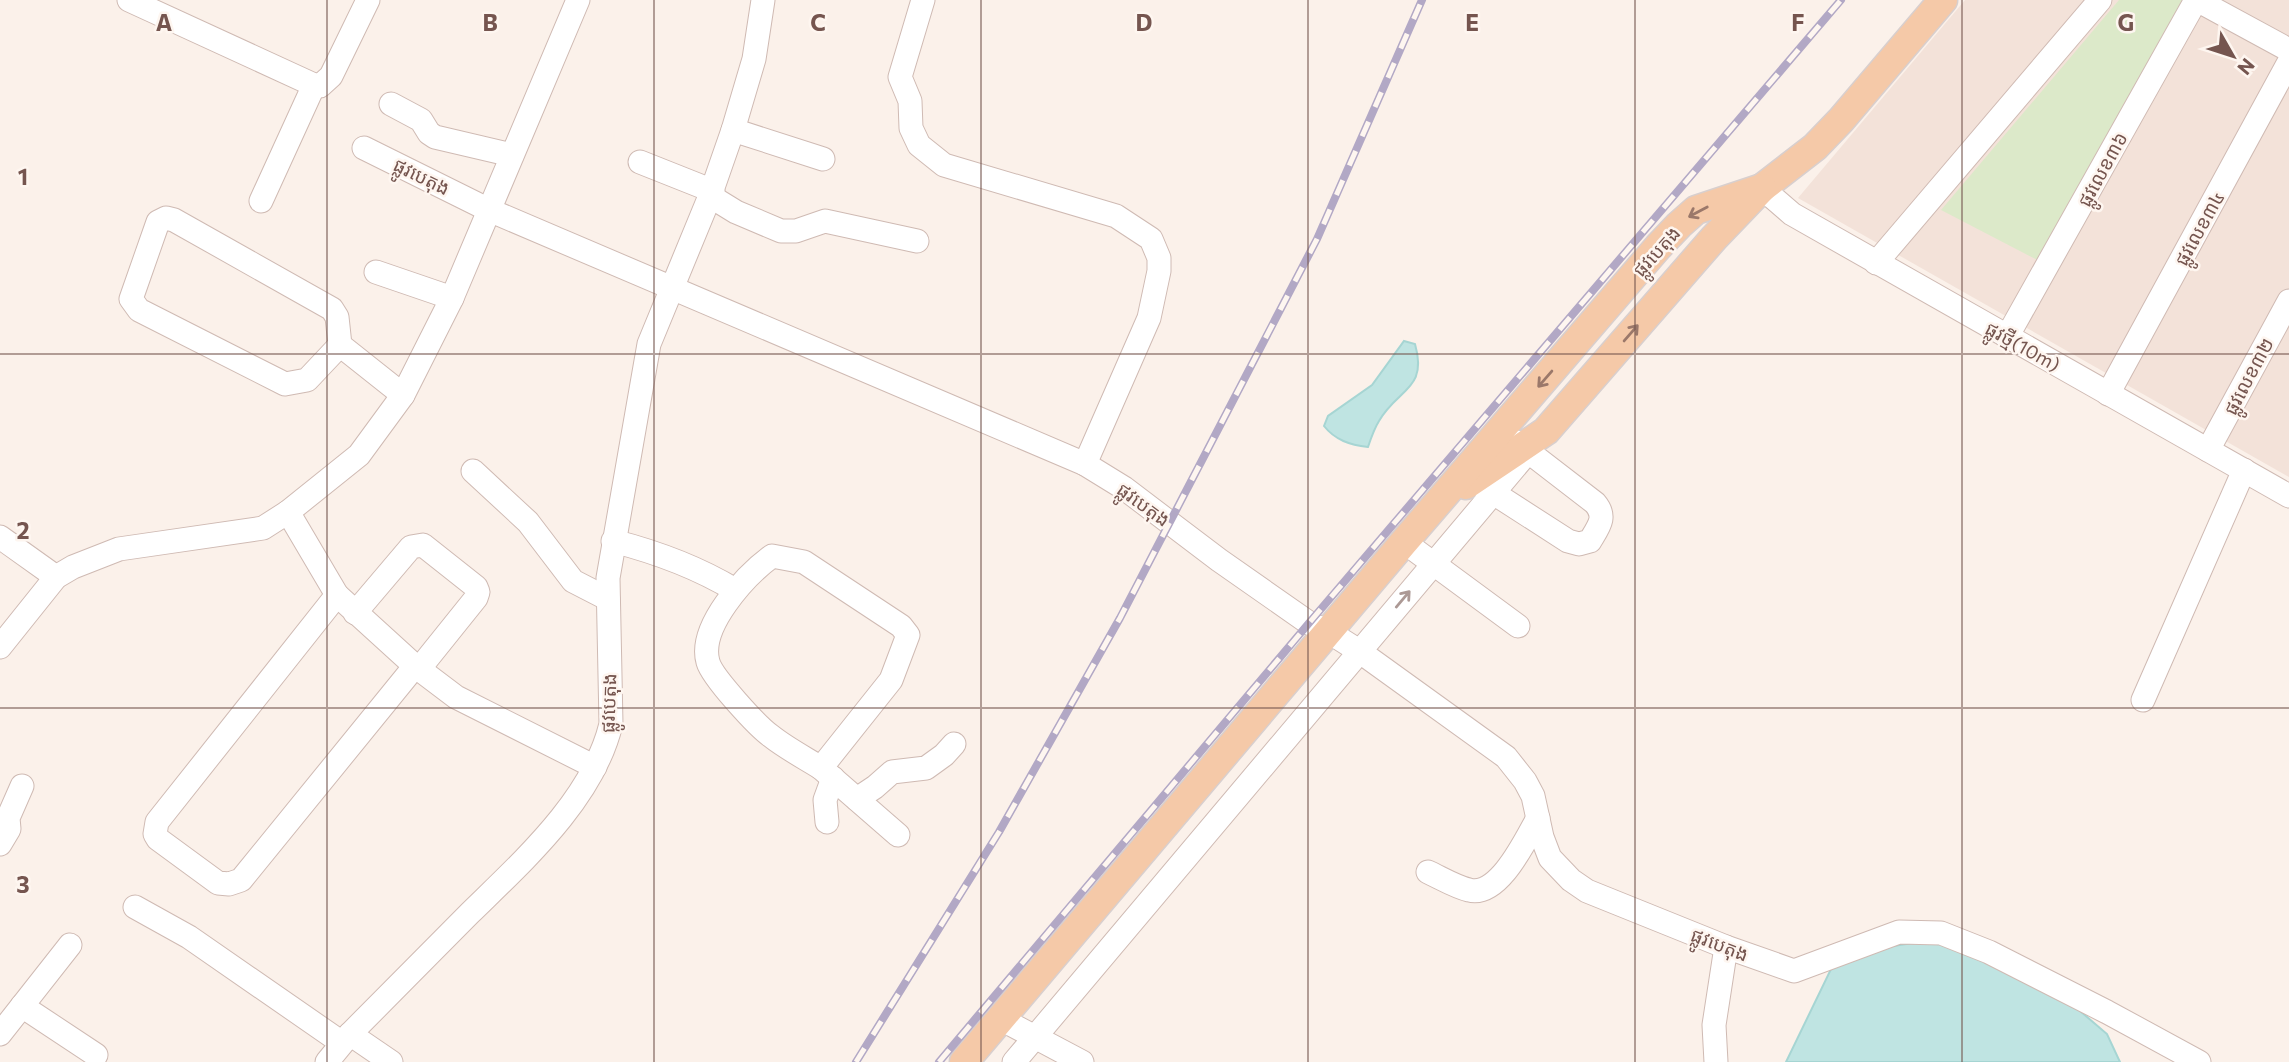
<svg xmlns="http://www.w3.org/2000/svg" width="2289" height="1062" font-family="Commissioner,'Noto Sans Khmer',sans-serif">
  <rect width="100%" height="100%" fill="#fbf1ea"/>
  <polygon fill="#f3e2d9" points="1965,0 2289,0 2289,477 1798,198"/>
  <polygon fill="#dce9c9" points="2119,0 2185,0 2043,263 1941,210"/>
  <g fill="#bfe4e2" stroke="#a6d5d3" stroke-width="2">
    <path d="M1404,341L1415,344C1428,390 1398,388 1379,421C1374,429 1371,438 1368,447C1350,445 1335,440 1324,426L1328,416L1372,385Z"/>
    <polygon points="1933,940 1993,961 2073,1005 2107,1034 2120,1062 1786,1062 1832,967 1880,948"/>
  </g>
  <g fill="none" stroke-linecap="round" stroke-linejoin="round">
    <g stroke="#cfbab3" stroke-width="25">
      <g id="minor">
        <polyline points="129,0 314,85 320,86 331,76 368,0"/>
        <polyline points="923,0 900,77 910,101 911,128 919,145 944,165 1116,216 1151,239 1159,258 1159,271 1149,318 1085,464"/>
        <polyline points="2197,0 2289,50"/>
        <polyline points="391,104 421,120 429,133 435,137 512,155"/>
        <polyline points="733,130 823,159"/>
        <polyline points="364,148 489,210 1085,464 1124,488 1219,560 1309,623 1329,632 1359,651 1506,757 1525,781 1533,796 1542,837 1550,858 1571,880 1587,891 1726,947 1794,971 1899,932 1941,933 1989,952 2107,1012 2199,1062"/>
        <polyline points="640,162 713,191"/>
        <polyline points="1762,188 1792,214 2289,496"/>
        <polyline points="710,196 736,212 781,231 796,231 825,221 917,241"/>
        <polyline points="261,201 314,85"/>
        <polyline points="1876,263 2100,0"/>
        <polyline points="376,272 452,298"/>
        <polyline points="2007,337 2196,0"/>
        <polyline points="340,345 307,380 285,384 139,310 131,299 158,222 166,218 174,220 332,309 337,317 340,345 403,395"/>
        <polyline points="2108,394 2289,62"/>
        <polyline points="2208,450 2289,301"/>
        <polyline points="473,471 528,522 573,581 608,599"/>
        <path d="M1481,485L1568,541L1579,544L1590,541C1599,526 1607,517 1595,503L1516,442"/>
        <polyline points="288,512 337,595 415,666 456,697 595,767"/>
        <polyline points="0,537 56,577"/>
        <path d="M613,541C656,552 697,567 735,590"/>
        <polyline points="1404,542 1518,626"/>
        <path d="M772,556L804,562L901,626L908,635L891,680L821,768C805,758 786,748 771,736C758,727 712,677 708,662C698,627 745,576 772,556Z"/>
        <polyline points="337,595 157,822 155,834 158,839 218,883 229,884 241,880 415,666"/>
        <polyline points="355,613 411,547 423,545 476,587 478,592 476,598 419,669"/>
        <polyline points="0,647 56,577 73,567 119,549 263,528 288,512 359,455 403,395 452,298 578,0"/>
        <polyline points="2143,700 2244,470"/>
        <polyline points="821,768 898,835"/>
        <polyline points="857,799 875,787 892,772 926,768 944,755 954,744"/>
        <polyline points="827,822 825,800 833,778"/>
        <polyline points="0,844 9,829 8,818 22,786"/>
        <path d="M1428,872C1441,878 1456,887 1469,890C1499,898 1526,839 1538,818"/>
        <polyline points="135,907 189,937 342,1043"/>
        <polyline points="22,1006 96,1055"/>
        <polyline points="1001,1019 1082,1062"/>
        <polyline points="0,1034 70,945"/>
        <polyline points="350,1034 391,1062"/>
        <path d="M327,1062L350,1034C390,994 430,953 470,913C524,860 593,799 611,724L608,578L649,344L710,196L733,130L754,59L763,0"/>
        <polyline points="1014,1062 1532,447"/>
        <polyline points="1716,1062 1714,1025 1726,947"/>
      </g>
    </g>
    <g stroke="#d8cfce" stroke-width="31">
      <g id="major">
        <polyline points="1466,485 1546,431 1714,238 1762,188 1815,147 1841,120 1943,0"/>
        <polyline points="964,1062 1404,542 1658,247 1679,225 1696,210 1762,188"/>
      </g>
    </g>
    <use href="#minor" stroke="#fff" stroke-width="23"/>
    <use href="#major" stroke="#f5c9a8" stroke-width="28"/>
    <g stroke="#b2a8c5" stroke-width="8">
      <g id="rail">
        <polyline points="856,1062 999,832 1120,618 1317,239 1422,0"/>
        <polyline points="939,1062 1309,623 1841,0"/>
      </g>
    </g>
    <use href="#rail" stroke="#fef6f0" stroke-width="5" stroke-dasharray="16" stroke-linecap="butt"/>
  </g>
  <defs><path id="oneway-shaft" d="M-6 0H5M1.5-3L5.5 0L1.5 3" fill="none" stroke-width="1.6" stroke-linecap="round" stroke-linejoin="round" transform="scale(1.75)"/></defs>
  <g stroke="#9b786a">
    <use href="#oneway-shaft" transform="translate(1698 212) rotate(152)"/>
    <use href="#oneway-shaft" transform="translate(1631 333) rotate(-49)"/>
    <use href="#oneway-shaft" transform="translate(1545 379) rotate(131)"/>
  </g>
  <use stroke="#ac9995" href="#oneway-shaft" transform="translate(1403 599) rotate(-50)"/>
  <path fill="none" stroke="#75554f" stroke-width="2" stroke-opacity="0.55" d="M327,0V1062M654,0V1062M981,0V1062M1308,0V1062M1635,0V1062M1962,0V1062M0,354H2289M0,708H2289"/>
  <g text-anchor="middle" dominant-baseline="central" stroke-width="5" stroke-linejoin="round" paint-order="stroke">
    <g font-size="19" fill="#75554f" stroke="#fef6f0">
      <text transform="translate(2102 169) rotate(-61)">ផ្លូវលេខ៣៦</text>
      <text transform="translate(422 176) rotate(26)">ផ្លូវបេតុង</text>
      <text transform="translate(2199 228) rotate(-61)">ផ្លូវលេខ៣៤</text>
      <text transform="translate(1656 251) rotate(-48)">ផ្លូវបេតុង</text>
      <text transform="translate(2023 346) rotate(29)">ផ្លូវថ្មី(10m)</text>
      <text transform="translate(2248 376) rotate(-62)">ផ្លូវលេខ៣២</text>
      <text transform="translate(1144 504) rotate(36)">ផ្លូវបេតុង</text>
      <text transform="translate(608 703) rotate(-88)">ផ្លូវបេតុង</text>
      <text transform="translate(1720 944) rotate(21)">ផ្លូវបេតុង</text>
    </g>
  </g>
  <g font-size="23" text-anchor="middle" font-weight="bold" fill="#75554f" stroke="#fef6f0" stroke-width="5" stroke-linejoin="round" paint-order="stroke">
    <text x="164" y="31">A</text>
    <text x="490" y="31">B</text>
    <text x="818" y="31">C</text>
    <text x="1144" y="31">D</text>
    <text x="1472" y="31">E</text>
    <text x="1798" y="31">F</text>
    <text x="2126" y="31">G</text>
    <text x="23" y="185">1</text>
    <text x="23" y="539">2</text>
    <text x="23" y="893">3</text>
  </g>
  <g transform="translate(2233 56) rotate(129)" stroke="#fef6f0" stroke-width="5" paint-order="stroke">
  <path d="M0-5L12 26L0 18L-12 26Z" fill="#75554f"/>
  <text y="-10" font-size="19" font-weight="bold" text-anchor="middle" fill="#75554f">N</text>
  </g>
</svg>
